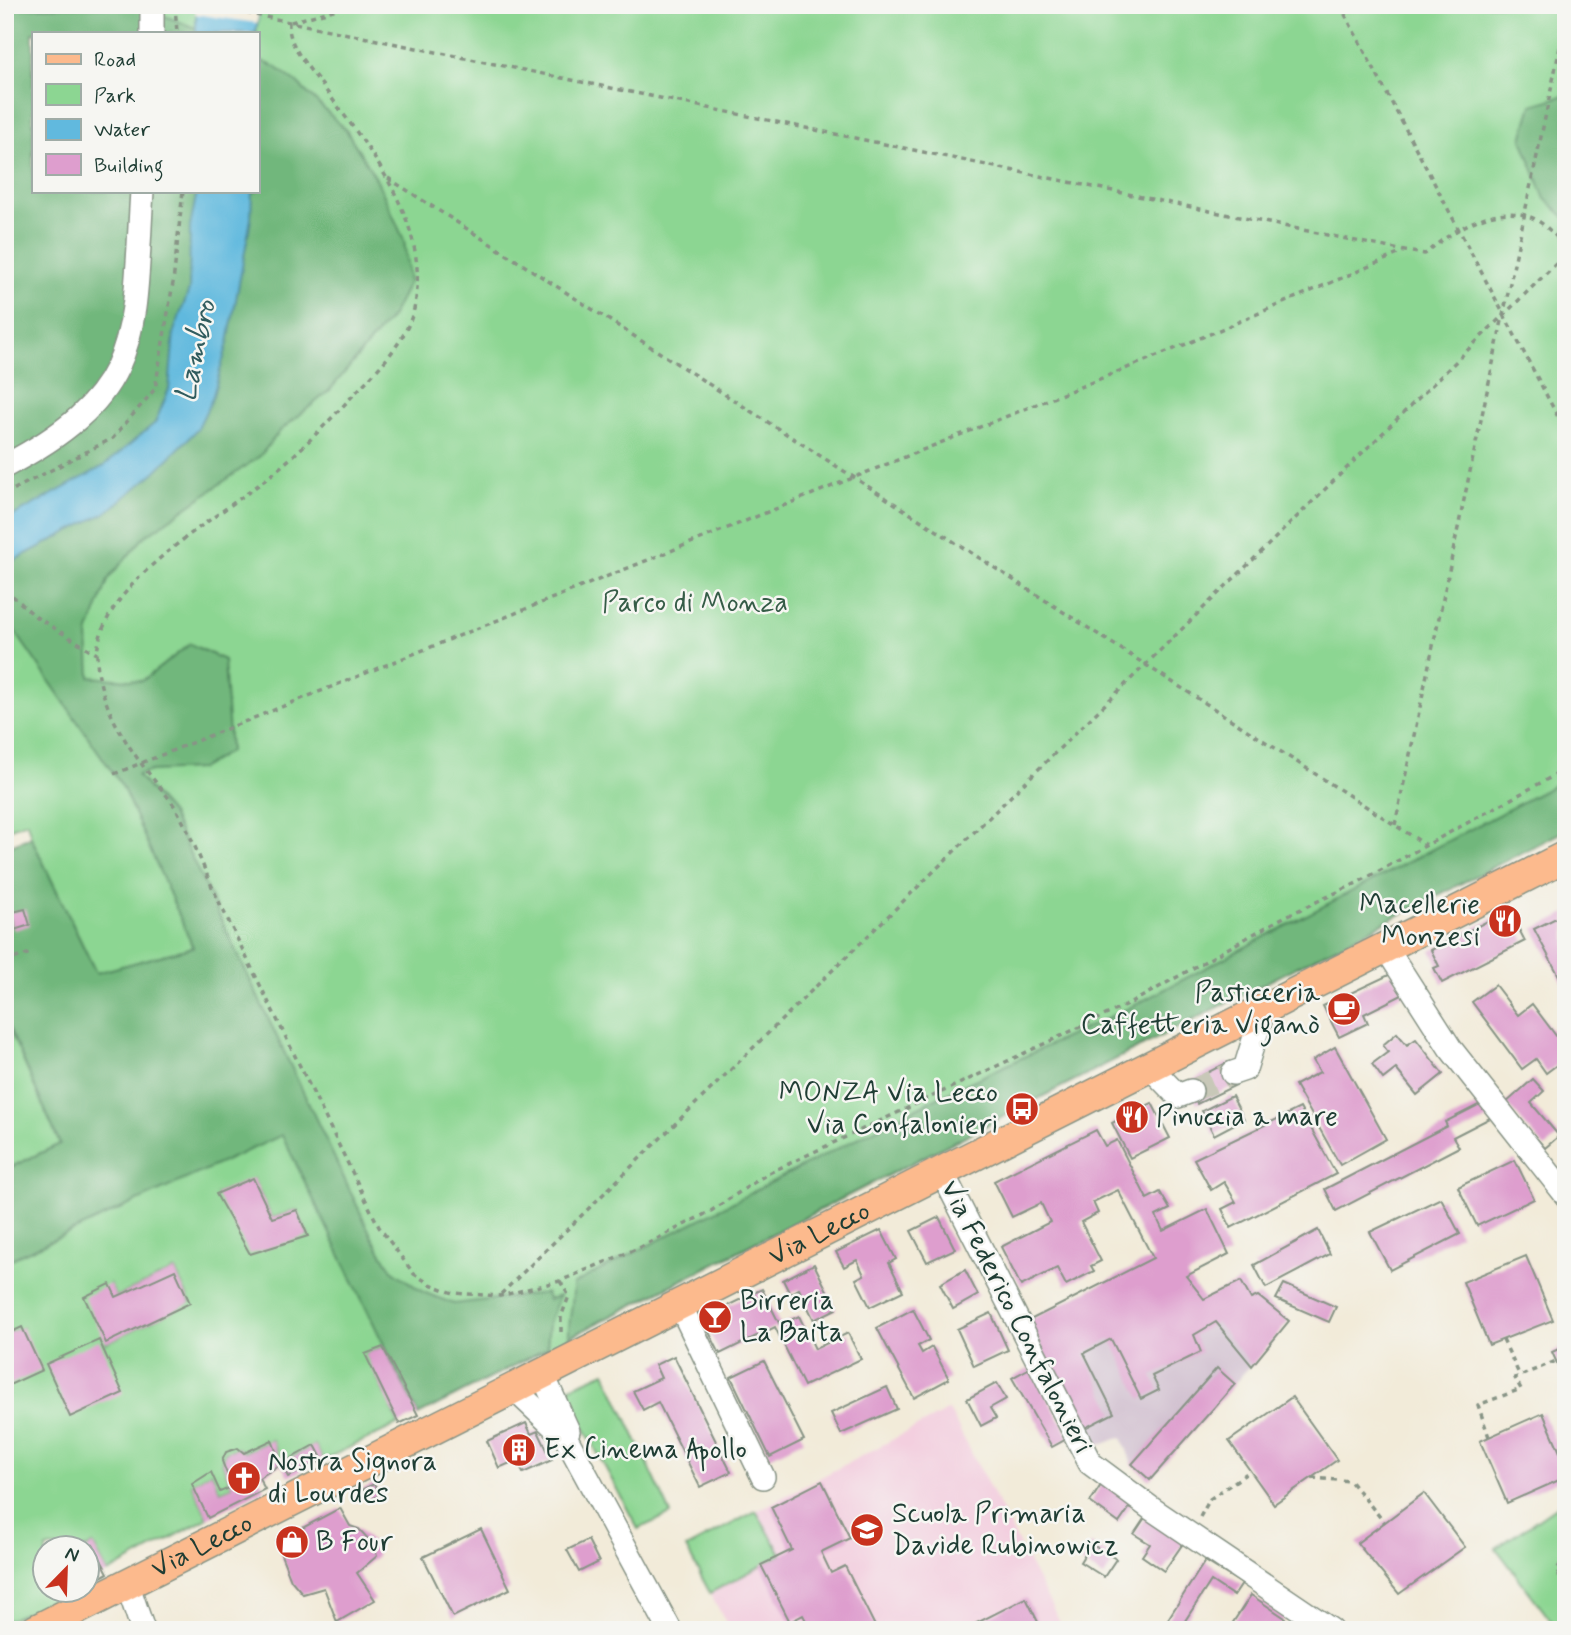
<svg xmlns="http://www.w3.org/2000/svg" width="1571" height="1635" font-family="Mynerve,sans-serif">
  <rect width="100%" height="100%" fill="#f6f6f2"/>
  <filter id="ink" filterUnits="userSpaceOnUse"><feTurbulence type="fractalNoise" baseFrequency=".0143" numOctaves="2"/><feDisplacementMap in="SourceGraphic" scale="14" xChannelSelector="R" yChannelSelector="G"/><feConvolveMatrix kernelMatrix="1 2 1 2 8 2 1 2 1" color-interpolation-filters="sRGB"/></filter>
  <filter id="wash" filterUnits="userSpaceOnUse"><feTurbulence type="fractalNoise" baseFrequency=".00686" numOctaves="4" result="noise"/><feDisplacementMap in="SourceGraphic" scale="28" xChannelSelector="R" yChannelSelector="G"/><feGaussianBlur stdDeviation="1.57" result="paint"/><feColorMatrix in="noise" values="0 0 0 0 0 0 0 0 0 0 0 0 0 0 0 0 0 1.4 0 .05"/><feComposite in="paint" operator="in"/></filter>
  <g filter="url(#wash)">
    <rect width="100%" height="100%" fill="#f2ebd9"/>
    <polygon fill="#f3cfdf" points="949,1410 1064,1630 730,1630 686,1548"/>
    <polygon fill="#cfbdce" points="1172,1248 1186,1276 1204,1299 1241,1281 1251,1299 1258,1296 1289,1321 1150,1480 1132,1464 1122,1437 1095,1447 1083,1429 1028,1321"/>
    <g fill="#8cd692" stroke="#568a63" stroke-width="2" fill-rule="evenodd">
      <path d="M5,5H1566V830L418,1415L383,1347L366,1354L399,1424L323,1460L315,1445L281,1464L272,1440L244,1453L238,1448L226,1452L222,1461L232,1487L220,1492L211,1472L192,1484L208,1518L108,1573L93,1545L88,1548H46V1590H75L5,1622V1387L22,1328L5,1335V1262L282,1134L96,973L31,837L27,822L5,830ZM33,33H257V191H33ZM253,1179L272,1218L297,1210L308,1236L217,1194ZM175,1270L190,1302L106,1343L110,1285L116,1297Z"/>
      <polygon points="5,1019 60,1144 5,1170"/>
      <polygon points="605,1372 671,1514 638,1529 564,1390"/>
      <polygon points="1566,1500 1566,1630 1558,1630 1496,1548"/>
      <polygon points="756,1511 782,1555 710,1593 686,1548"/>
    </g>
    <g fill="#71b77c" stroke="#487a58" stroke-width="2">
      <polygon points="131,6 147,9 208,33 33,33 33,191 257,191 257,59 276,67 297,83 346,130 377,180 404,240 409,282 392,316 329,391 280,431 260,456 144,537 109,578 88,634 90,677 142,681 190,644 224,660 230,751 200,769 151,771 137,775 171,814 372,1237 392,1270 423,1292 454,1304 546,1293 548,1300 559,1296 549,1323 547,1348 418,1415 282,1135 5,1262 5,1170 60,1144 5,1019 5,847 31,837 96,973 193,947 122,786 5,617 5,8"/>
      <polygon points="1566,95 1566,218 1545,199 1522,139 1532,105"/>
      <path d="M1566,779V830L569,1337C568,1319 574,1303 573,1284L940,1096L1129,1008Z"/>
    </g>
    <g fill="#61b9de" stroke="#407b89" stroke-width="2">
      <polygon points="196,5 260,5 256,33 196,33"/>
      <polygon points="197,191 252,191 251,219 228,343 212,399 197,430 155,472 107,512 5,565 5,520 104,466 155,423 169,389 174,331 189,290 190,227"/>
    </g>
    <polygon fill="#f2ebd9" points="196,5 260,5 257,23 195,14"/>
    <g id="blocks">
      <g fill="#de9ece">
        <polygon points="25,909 30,925 14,930 9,913"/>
        <polygon points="1509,910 1525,941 1442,983 1434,968 1439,966 1431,950"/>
        <polygon points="1566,913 1566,989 1534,929"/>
        <polygon points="1393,973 1404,994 1364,1014 1368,1023 1339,1037 1323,1006"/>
        <polygon points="1495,985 1518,1015 1532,1004 1566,1049 1566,1058 1546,1073 1536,1059 1522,1069 1472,1002"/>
        <polygon points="1397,1033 1407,1045 1416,1039 1443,1074 1417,1095 1396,1069 1383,1079 1372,1064 1388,1052 1383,1045"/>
        <polygon points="1335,1047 1386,1139 1340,1165 1295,1085 1320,1072 1313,1060"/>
        <polygon points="1228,1062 1238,1084 1197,1104 1187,1083"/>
        <polygon points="1533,1079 1544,1091 1531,1103 1559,1136 1545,1148 1506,1103"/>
        <polygon points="1232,1096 1244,1119 1214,1135 1202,1111"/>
        <polygon points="1486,1101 1494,1116 1453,1137 1459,1147 1336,1211 1325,1189 1447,1126 1445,1122"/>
        <polygon points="1152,1103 1170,1138 1130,1158 1112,1123"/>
        <polygon points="1300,1108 1336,1174 1231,1228 1222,1209 1236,1202 1224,1182 1211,1190 1194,1159"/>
        <polygon points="1096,1130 1105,1146 1117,1140 1147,1199 1160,1192 1170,1209 1156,1216 1163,1231 1207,1209 1229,1254 1186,1276 1204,1299 1241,1281 1251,1299 1258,1296 1289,1321 1252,1366 1216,1322 1194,1335 1201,1352 1152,1376 1159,1390 1141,1399 1111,1339 1084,1353 1114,1413 1083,1429 1028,1321 1153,1258 1118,1190 1093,1202 1098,1213 1081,1222 1101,1261 1091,1266 1094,1271 1066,1285 1057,1268 1021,1286 1001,1247 1050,1222 1041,1203 1012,1217 994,1181"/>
        <polygon points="1515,1160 1534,1199 1477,1226 1458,1187"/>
        <polygon points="253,1178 272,1218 297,1210 308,1236 250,1254 216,1194"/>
        <polygon points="1441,1198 1460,1234 1390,1270 1370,1232"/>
        <polygon points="939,1217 955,1249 927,1262 911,1231"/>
        <polygon points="881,1230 896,1259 889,1263 903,1291 870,1307 856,1279 864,1275 857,1260 844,1267 836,1252"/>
        <polygon points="1318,1230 1330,1254 1266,1288 1254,1265"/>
        <polygon points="1526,1256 1553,1320 1489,1345 1463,1282"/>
        <polygon points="814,1264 836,1309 814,1320 799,1289 790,1294 783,1280"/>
        <polygon points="175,1270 190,1303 106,1343 84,1297 110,1284 116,1297"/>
        <polygon points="965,1270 978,1295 953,1309 940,1284"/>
        <polygon points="1284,1284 1336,1307 1329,1322 1276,1299"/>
        <polygon points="762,1289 780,1325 799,1316 815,1349 848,1333 861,1359 804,1386 775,1327 720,1354 702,1318"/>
        <polygon points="913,1309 929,1340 918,1346 922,1353 932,1347 949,1379 914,1398 877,1328"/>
        <polygon points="991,1313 1008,1350 974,1366 957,1329"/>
        <polygon points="22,1327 42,1370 5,1387 5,1335"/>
        <polygon points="99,1340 123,1393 70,1417 46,1364"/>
        <polygon points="383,1347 418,1415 399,1424 365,1354"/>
        <polygon points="1563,1347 1566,1369 1561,1372 1552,1352"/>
        <polygon points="674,1356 731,1472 700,1487 658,1402 643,1410 633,1391 661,1378 655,1365"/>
        <polygon points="764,1361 804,1440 770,1457 731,1377"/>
        <polygon points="1030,1368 1070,1437 1052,1447 1012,1378"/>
        <polygon points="1217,1368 1235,1384 1150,1480 1132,1464"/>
        <polygon points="997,1383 1006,1399 990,1408 996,1418 981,1426 967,1399"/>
        <polygon points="887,1387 897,1409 841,1434 831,1413"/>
        <polygon points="1292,1397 1337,1460 1274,1504 1229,1441"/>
        <polygon points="1543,1413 1566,1466 1566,1477 1507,1503 1480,1441"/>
        <polygon points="526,1423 531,1434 538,1431 552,1460 523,1473 517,1460 499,1468 487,1441"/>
        <polygon points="272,1440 281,1464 259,1478 265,1489 208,1518 192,1484 211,1472 220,1492 232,1487 222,1461 226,1452 238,1448 244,1453"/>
        <polygon points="315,1445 323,1460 288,1477 281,1464"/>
        <polygon points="822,1481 850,1538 821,1552 831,1573 845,1566 876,1628 871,1630 811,1630 803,1615 790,1622 761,1565 792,1550 771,1507"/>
        <polygon points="1103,1482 1133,1503 1119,1523 1090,1502"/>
        <polygon points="374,1484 380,1495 369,1501 363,1489"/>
        <polygon points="1424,1493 1465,1547 1399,1594 1357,1543"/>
        <polygon points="340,1508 350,1526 359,1529 373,1544 377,1556 357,1573 375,1600 337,1622 324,1588 303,1594 291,1580 276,1542"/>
        <polygon points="1146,1516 1184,1542 1164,1571 1142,1556 1150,1544 1134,1534"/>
        <polygon points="481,1529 510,1589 453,1617 423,1557"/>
        <polygon points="588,1540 599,1562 579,1572 567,1550"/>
        <polygon points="1091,1544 1116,1559 1104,1577 1080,1562"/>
        <polygon points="93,1545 108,1573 88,1584 88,1548"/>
        <polygon points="1205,1561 1242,1584 1234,1596 1211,1581 1179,1630 1161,1630"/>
        <polygon points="1251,1595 1285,1618 1278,1630 1228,1630"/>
        <polygon points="1026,1598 1042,1630 963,1630"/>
      </g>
    </g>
  </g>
  <g filter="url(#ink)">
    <use href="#blocks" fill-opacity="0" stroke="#889486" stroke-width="2"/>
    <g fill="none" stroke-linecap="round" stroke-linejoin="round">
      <polyline stroke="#c8c8b8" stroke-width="23" stroke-dasharray="23 11" stroke-linecap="butt" points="1191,1091 1233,1073"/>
      <g stroke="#889486" stroke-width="26">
        <g id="minor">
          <polyline points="152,33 152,5"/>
          <path d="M5,466C146,393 133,332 142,191"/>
          <polyline points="1386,948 1450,1048 1566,1195"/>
          <polyline points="1150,1067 1178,1096 1191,1091"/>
          <polyline points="1233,1073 1245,1069 1263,1011"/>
          <polyline points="942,1172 1090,1463 1152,1509 1331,1630"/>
          <polyline points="680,1305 763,1477"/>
          <polyline points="542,1373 568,1431"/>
          <polyline points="513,1388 566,1438 670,1630"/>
          <polyline points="127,1583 143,1630"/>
        </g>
      </g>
      <g stroke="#889486" stroke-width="33">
        <g id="major">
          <path id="s1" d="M36,1630L1566,856"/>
        </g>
      </g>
      <g stroke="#889486" stroke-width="3.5" stroke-dasharray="5 5" stroke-linecap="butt">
        <polyline points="175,5 177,33"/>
        <path d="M207,5L1405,251L1425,254C1450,232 1492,204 1528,216C1543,221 1554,235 1566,246"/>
        <polyline points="1340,5 1566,432"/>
        <path d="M289,22C287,45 309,68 322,85C367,147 427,216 416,298C412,334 384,363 360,388C330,420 300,452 266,479C214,521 97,584 97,658C98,701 124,742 150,775C160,788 173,801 180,816C196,845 207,878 222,908C275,1015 327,1121 379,1227L414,1274L430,1284L453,1293L500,1296L560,1281L641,1247L711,1211L767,1174L1129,1004L1284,917L1357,883L1566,769"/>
        <polyline points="291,22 351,5"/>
        <polyline points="388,178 1426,845"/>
        <polyline points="5,494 113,438 155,389 173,283 183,191"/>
        <polyline points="5,589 36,617 97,654"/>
        <polyline points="114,774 1172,350 1403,252"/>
        <polyline points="1395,825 1566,19"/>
        <polyline points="5,962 30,953"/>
        <polyline points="1566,1226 1562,1228 1566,1242"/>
        <polyline points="560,1281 569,1296 561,1317 561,1337"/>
        <polyline points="501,1294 1566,254"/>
        <polyline points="1503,1340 1520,1376"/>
        <polyline points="1489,1437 1478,1405 1521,1389 1515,1378 1556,1361"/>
        <polyline points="1312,1478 1350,1481 1385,1523"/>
        <polyline points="1200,1517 1210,1499 1250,1471"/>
        <polyline points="1566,1555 1558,1568 1560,1581 1566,1585"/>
      </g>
      <use href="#minor" stroke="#fff" stroke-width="23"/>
      <use href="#major" stroke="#fcba8d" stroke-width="30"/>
    </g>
  </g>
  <defs>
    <g id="restaurant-disc" transform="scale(1.75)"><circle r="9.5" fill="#c8321e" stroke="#f6f6f2"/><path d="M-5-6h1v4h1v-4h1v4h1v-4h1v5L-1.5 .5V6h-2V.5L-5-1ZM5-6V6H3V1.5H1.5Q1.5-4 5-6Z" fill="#fff"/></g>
    <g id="cafe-disc" transform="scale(1.75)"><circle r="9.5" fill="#c8321e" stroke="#f6f6f2"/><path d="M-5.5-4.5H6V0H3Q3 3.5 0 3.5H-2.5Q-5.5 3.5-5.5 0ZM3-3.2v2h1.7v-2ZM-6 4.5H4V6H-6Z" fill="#fff"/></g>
    <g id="bus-disc" transform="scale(1.75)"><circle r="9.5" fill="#c8321e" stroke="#f6f6f2"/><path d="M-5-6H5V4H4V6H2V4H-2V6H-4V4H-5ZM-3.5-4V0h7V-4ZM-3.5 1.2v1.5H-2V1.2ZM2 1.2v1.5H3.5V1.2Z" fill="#fff"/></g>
    <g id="bar-disc" transform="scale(1.75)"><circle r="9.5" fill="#c8321e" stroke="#f6f6f2"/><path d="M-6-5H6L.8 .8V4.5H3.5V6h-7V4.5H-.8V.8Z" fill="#fff"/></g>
    <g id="building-disc" transform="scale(1.75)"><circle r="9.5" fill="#c8321e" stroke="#f6f6f2"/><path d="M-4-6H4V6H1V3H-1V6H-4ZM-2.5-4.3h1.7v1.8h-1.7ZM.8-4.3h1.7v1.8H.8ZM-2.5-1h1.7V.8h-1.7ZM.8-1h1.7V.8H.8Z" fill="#fff"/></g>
    <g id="church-disc" transform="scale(1.75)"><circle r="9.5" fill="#c8321e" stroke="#f6f6f2"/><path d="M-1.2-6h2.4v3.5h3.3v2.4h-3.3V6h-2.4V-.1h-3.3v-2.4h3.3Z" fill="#fff"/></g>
    <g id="school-disc" transform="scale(1.75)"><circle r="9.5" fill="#c8321e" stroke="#f6f6f2"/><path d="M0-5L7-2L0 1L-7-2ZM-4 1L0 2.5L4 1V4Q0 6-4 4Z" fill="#fff"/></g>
    <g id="shop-disc" transform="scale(1.75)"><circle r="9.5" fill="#c8321e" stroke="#f6f6f2"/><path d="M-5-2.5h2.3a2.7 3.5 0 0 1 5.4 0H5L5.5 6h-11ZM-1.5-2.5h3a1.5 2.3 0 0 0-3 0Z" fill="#fff"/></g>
  </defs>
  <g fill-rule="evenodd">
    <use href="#restaurant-disc" x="1505" y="921"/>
    <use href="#cafe-disc" x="1344" y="1009"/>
    <use href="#bus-disc" x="1022" y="1109"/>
    <use href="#restaurant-disc" x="1132" y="1117"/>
    <use href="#bar-disc" x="715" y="1317"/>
    <use href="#building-disc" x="519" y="1450"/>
    <use href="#church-disc" x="244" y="1478"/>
    <use href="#school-disc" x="867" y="1530"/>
    <use href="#shop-disc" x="292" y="1542"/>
  </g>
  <g text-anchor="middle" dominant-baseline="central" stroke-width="5" stroke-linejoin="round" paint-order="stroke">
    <g font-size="28" fill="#355c47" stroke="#f6f6f2">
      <text x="695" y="603">Parco di Monza</text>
    </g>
    <g font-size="28" fill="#1f3d34" stroke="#f6f6f2" text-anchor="start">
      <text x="1480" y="905" text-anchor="end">Macellerie<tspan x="1480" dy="32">Monzesi</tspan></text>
      <text x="1320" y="993" text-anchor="end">Pasticceria<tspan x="1320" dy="32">Caffetteria Viganò</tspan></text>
      <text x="998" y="1093" text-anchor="end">MONZA Via Lecco<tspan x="998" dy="32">Via Confalonieri</tspan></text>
      <text x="1156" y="1117">Pinuccia a mare</text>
      <text x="740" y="1301">Birreria<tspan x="740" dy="32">La Baita</tspan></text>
      <text x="544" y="1450">Ex Cinema Apollo</text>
      <text x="268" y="1462">Nostra Signora<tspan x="268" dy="32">di Lourdes</tspan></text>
      <text x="892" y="1514">Scuola Primaria<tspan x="892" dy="32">Davide Rubinowicz</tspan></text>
      <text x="316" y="1542">B Four</text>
    </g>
    <g font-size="28" fill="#1f3d34" stroke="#f6f6f2">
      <text stroke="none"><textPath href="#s1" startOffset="878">Via Lecco</textPath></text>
      <text transform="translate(1016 1317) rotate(63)">Via Federico Confalonieri</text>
      <text stroke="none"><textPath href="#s1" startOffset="186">Via Lecco</textPath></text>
    </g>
    <g font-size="30" font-style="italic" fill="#305c5e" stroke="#f6f6f2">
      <text transform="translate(196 351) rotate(-78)">Lambro</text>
    </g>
  </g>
  <rect width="1571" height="1635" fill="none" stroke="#f6f6f2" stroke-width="28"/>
  <rect x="32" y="32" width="228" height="161" fill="#f6f6f2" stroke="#a0aca6" stroke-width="2"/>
  <rect x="46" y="54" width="35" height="10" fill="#fcba8d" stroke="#a0aca6" stroke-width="2"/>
  <text x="94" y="66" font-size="21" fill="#1f3d34">Road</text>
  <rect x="46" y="84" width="35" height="21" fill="#8cd692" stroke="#a0aca6" stroke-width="2"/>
  <text x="94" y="102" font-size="21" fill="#1f3d34">Park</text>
  <rect x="46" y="119" width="35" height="21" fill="#61b9de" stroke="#a0aca6" stroke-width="2"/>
  <text x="94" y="136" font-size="21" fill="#1f3d34">Water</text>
  <rect x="46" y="154" width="35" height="21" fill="#de9ece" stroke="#a0aca6" stroke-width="2"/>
  <text x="94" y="172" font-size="21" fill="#1f3d34">Building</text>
  <g transform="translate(66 1569) rotate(23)"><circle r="33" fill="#f6f6f2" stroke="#a0aca6" stroke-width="2"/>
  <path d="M0-5L12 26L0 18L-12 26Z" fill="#c8321e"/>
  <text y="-10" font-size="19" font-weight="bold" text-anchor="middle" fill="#1f3d34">N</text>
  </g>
</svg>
